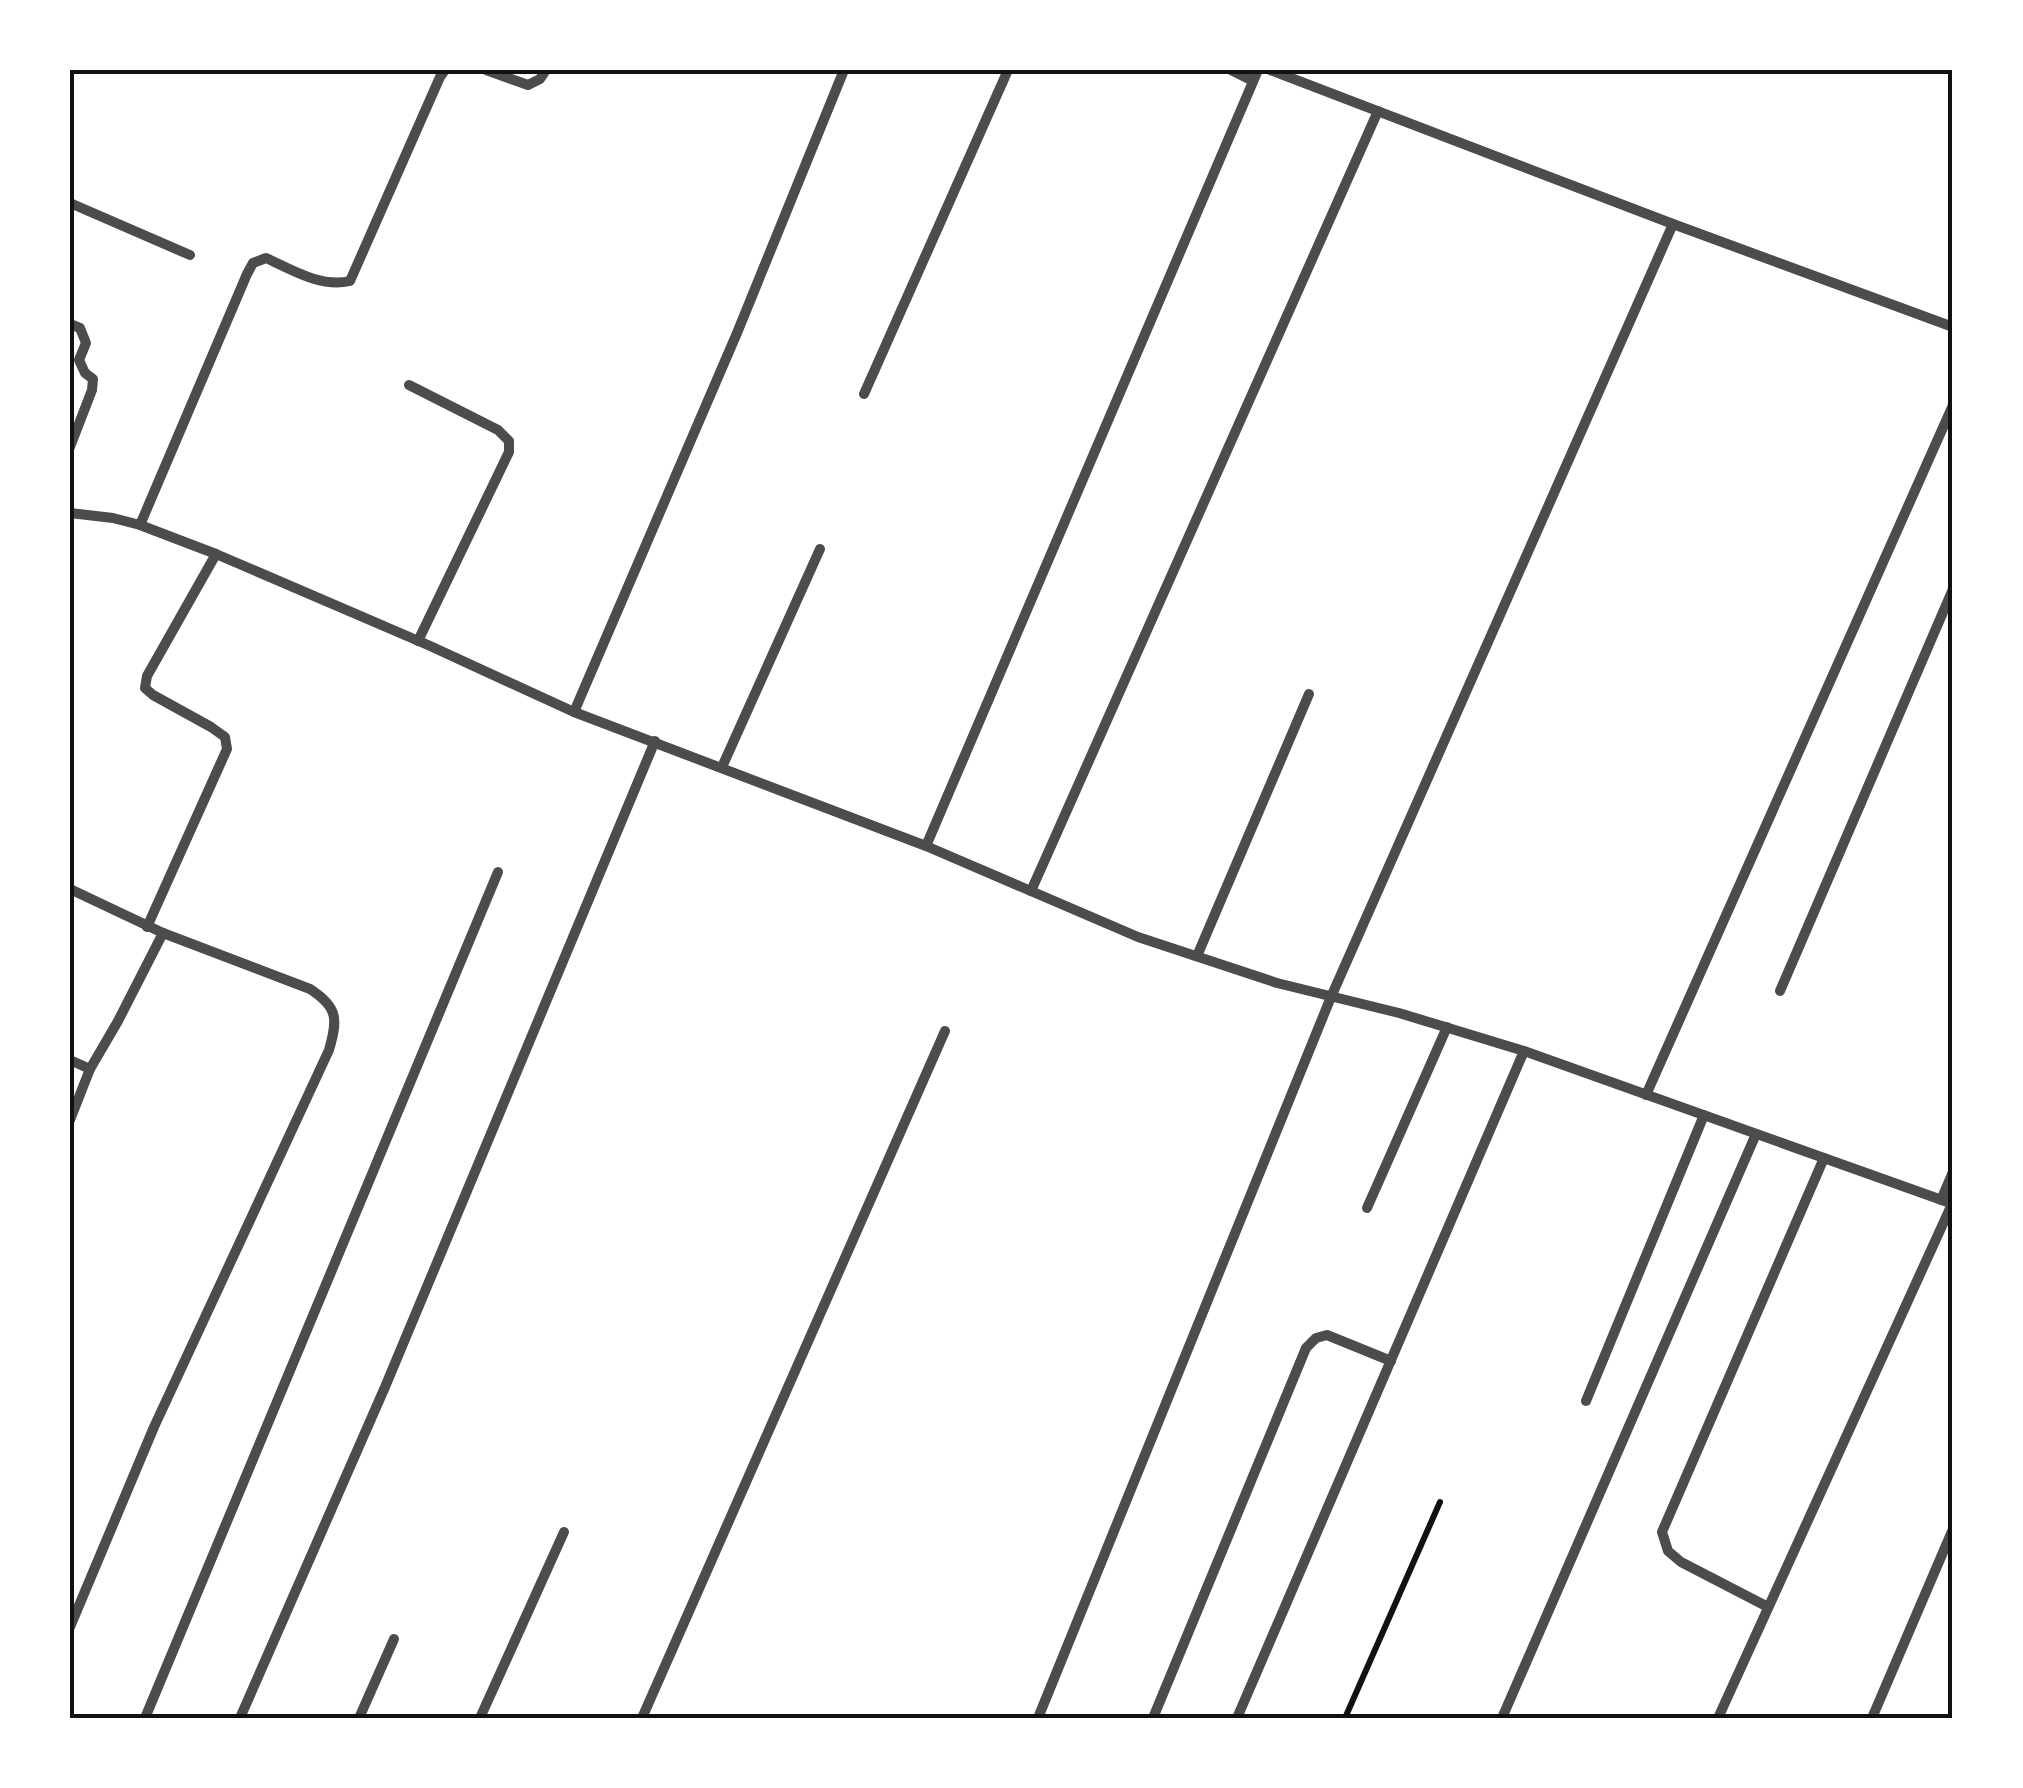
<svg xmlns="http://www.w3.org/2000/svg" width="2023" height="1788" font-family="Commissioner,sans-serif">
  <rect width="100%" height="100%" fill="#fff"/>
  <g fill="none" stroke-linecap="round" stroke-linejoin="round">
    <polyline stroke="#111" stroke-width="6" points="1345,1718 1440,1502"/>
    <g stroke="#4c4c4c" stroke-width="10">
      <polyline points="486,70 528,85 540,79 546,70"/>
      <polyline points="1231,70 1253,81"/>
      <polyline points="1270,70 1673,224 1953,327"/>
      <polyline points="70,203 190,255"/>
      <polyline points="70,324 80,328 86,343 79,360 85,373 93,379 92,390 70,447"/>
      <polyline points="409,385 498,430 509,441 509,452 418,641"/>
      <polyline points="864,394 1008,70"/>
      <polyline points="70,513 113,518 140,525 216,554 428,645 574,712 926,846 1138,937 1277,983 1399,1013 1524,1051 1953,1204"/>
      <path d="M140,525L247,274L253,263L266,258C292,270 321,288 350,281L440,77L445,70"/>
      <polyline points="574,712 737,333 844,70"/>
      <polyline points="722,767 820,549"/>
      <polyline points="926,846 1258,70"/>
      <polyline points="70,889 163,933"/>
      <polyline points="1031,891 1378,111"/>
      <polyline points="147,927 227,749 225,737 211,727 153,695 145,688 147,676 216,554"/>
      <polyline points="1197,956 1309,694"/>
      <polyline points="1780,991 1953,589"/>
      <path d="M70,1060L90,1069L118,1021L163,933L310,989C338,1007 338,1019 329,1050L154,1427L70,1627"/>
      <polyline points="1646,1095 1953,405"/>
      <polyline points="70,1120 90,1069"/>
      <polyline points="1941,1200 1953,1172"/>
      <polyline points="1367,1208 1447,1027"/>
      <polyline points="1586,1401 1704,1115"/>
      <polyline points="1768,1607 1681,1562 1668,1551 1662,1532 1824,1158"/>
      <polyline points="145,1718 498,872"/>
      <polyline points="240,1718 385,1387 655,741"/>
      <polyline points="359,1718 394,1639"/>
      <polyline points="480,1718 564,1532"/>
      <polyline points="642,1718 945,1031"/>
      <polyline points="1038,1718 1331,997 1673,224"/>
      <polyline points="1153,1718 1306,1348 1316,1338 1327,1335 1391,1361"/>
      <polyline points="1237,1718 1524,1051"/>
      <polyline points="1502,1718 1756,1134"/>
      <polyline points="1718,1718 1952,1204"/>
      <polyline points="1872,1718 1953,1529"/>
    </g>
  </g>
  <rect width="2023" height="1788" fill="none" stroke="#ffffff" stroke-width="145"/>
  <rect x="72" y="72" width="1878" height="1644" fill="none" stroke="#111" stroke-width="4"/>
</svg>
